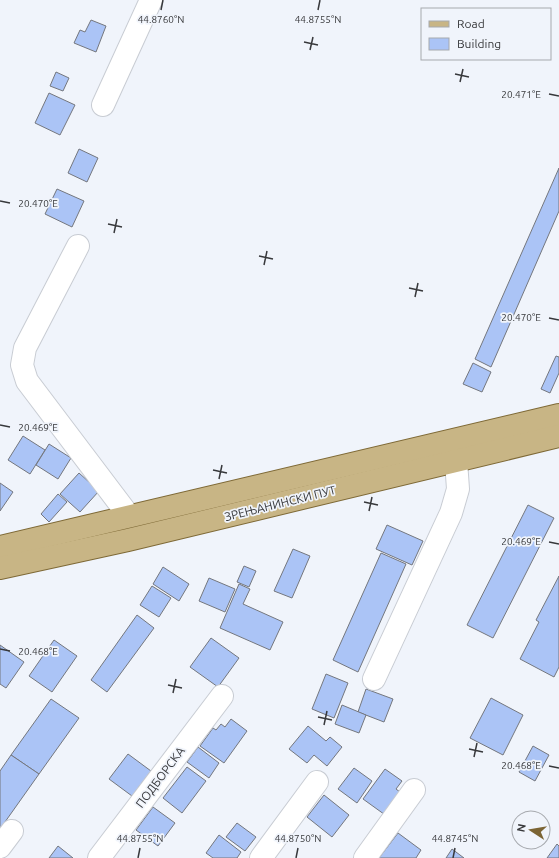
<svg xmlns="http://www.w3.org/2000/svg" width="559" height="858" font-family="Ubuntu,sans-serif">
  <rect width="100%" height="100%" fill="#f0f4fb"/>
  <g fill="#abc4f6" stroke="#74777e">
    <polygon points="91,20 106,26 96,52 74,43 80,30 85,32"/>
    <polygon points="56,72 69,78 63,91 50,86"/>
    <polygon points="49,93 75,105 60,135 35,123"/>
    <polygon points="79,149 98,158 87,182 68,173"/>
    <polygon points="559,168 559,211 491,367 475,359"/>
    <polygon points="57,189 84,201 72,227 45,214"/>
    <polygon points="556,356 559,357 559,373 550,393 541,389"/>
    <polygon points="473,363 491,372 482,392 463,384"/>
    <polygon points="23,436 45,450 30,474 8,460"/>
    <polygon points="49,444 71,458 58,479 36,465"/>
    <polygon points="79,473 99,491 80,512 60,494"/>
    <polygon points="0,483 13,492 0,511"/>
    <polygon points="58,494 67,502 49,522 41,514"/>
    <polygon points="528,505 554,518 493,638 467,625"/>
    <polygon points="387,525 423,541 412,565 376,549"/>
    <polygon points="293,549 310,556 292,598 274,591"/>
    <polygon points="381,553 406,564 358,672 333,660"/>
    <polygon points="244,566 256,571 249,587 237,582"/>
    <polygon points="163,567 189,584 179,601 153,584"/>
    <polygon points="559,576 559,667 554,677 520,659 539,622 536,620"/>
    <polygon points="209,578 235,589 225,612 199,601"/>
    <polygon points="239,584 250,589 243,604 283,622 270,650 220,628"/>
    <polygon points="152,586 171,598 159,617 140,605"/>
    <polygon points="137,615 154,628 107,692 91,680"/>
    <polygon points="211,638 239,658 218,687 190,667"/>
    <polygon points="54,640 77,656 52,692 29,676"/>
    <polygon points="0,645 24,662 6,688 0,684"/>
    <polygon points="326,674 348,683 334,718 312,709"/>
    <polygon points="366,689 393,699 384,722 358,712"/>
    <polygon points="491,698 523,715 503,755 470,738"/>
    <polygon points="51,699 79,718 39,774 11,755"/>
    <polygon points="342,705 366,715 359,733 335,724"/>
    <polygon points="231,719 247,731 224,763 200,746 213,728 216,730 221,724 225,727"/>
    <polygon points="308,726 326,741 330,737 342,747 327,766 314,755 307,763 289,749"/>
    <polygon points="533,746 549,755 535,781 519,772"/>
    <polygon points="198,747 219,763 209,778 187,762"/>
    <polygon points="128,754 151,771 132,796 109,779"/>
    <polygon points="11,755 39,774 0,829 0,771"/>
    <polygon points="187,767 206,781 182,813 163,798"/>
    <polygon points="354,768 372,781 357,803 338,789"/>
    <polygon points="385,769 402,781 396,789 404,795 388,817 363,799"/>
    <polygon points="324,795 349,815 332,837 307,817"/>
    <polygon points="153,807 175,823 158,846 136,830"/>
    <polygon points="237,823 256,837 245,851 226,837"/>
    <polygon points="398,833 421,850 416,858 379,858"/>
    <polygon points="219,835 241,852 237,858 213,858 206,853"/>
    <polygon points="557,844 559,846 559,858 547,858"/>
    <polygon points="58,846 73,858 49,858"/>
    <polygon points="452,849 464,858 446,858"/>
  </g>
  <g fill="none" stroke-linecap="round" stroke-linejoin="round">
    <g stroke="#c8ccd3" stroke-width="24">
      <g id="minor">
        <polyline points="103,105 151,0"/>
        <polyline points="78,246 25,348 22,365 27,381 129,516"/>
        <polyline points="374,679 451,513 458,489 456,461"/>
        <polyline points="0,847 12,831"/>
        <polyline points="99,858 222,696"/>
        <polyline points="261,858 317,782"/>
        <polyline points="365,858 414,790"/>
      </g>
    </g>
    <g stroke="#7e6936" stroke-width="24">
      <g id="major">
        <polyline points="0,547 559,415"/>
        <polyline points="0,568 128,540 559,436"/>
      </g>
    </g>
    <use href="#minor" stroke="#fff" stroke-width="22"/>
    <use href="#major" stroke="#c8b585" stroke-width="22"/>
  </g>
  <path fill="none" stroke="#37383b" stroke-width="1.5" d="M161,10L163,0M318,10L320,0M304,42L318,45M310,50L313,37M455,74L469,77M460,82L463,69M549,94L559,96M0,201L10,203M108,224L122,227M114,233L117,219M259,256L273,259M264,265L267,251M409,288L423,291M415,297L418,283M549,318L559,320M0,425L10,427M213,470L227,473M219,479L222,465M364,502L378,505M369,511L372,497M549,542L559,544M0,649L10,651M168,685L182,688M173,693L176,679M318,717L332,720M324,725L327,711M469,749L483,752M474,757L477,743M549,766L559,768M138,858L140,848M296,858L298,848M453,858L455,848"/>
  <g text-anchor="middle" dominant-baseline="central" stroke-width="3.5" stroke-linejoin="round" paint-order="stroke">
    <g font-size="12" fill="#37383b" stroke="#f0f4fb">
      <text transform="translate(280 503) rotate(-14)">ЗРЕЊАНИНСКИ ПУТ</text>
      <text transform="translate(160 777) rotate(-53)">ПОДБОРСКА</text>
    </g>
  </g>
  <g font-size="10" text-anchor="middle" fill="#37383b" stroke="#f0f4fb" stroke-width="3.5" stroke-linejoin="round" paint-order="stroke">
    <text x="161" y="23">44.8760°N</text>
    <text x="318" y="23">44.8755°N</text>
    <text x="521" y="98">20.471°E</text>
    <text x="38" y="207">20.470°E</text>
    <text x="521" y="321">20.470°E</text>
    <text x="38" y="431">20.469°E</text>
    <text x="521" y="545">20.469°E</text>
    <text x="38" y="655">20.468°E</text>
    <text x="521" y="769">20.468°E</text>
    <text x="140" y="842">44.8755°N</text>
    <text x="298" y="842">44.8750°N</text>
    <text x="455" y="842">44.8745°N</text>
  </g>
  <rect x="421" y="8" width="130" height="52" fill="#f0f4fb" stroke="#a6a9ae"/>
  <rect x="429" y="21" width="20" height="6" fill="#c8b585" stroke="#a6a9ae"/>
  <text x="457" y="28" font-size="12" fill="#37383b">Road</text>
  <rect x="429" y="38" width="20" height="12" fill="#abc4f6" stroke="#a6a9ae"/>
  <text x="457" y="48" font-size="12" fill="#37383b">Building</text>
  <g transform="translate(531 830) rotate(282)"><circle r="19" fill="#f0f4fb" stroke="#a6a9ae"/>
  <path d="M0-3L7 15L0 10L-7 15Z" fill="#7b6434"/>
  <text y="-6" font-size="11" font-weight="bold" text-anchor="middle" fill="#37383b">N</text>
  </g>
</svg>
